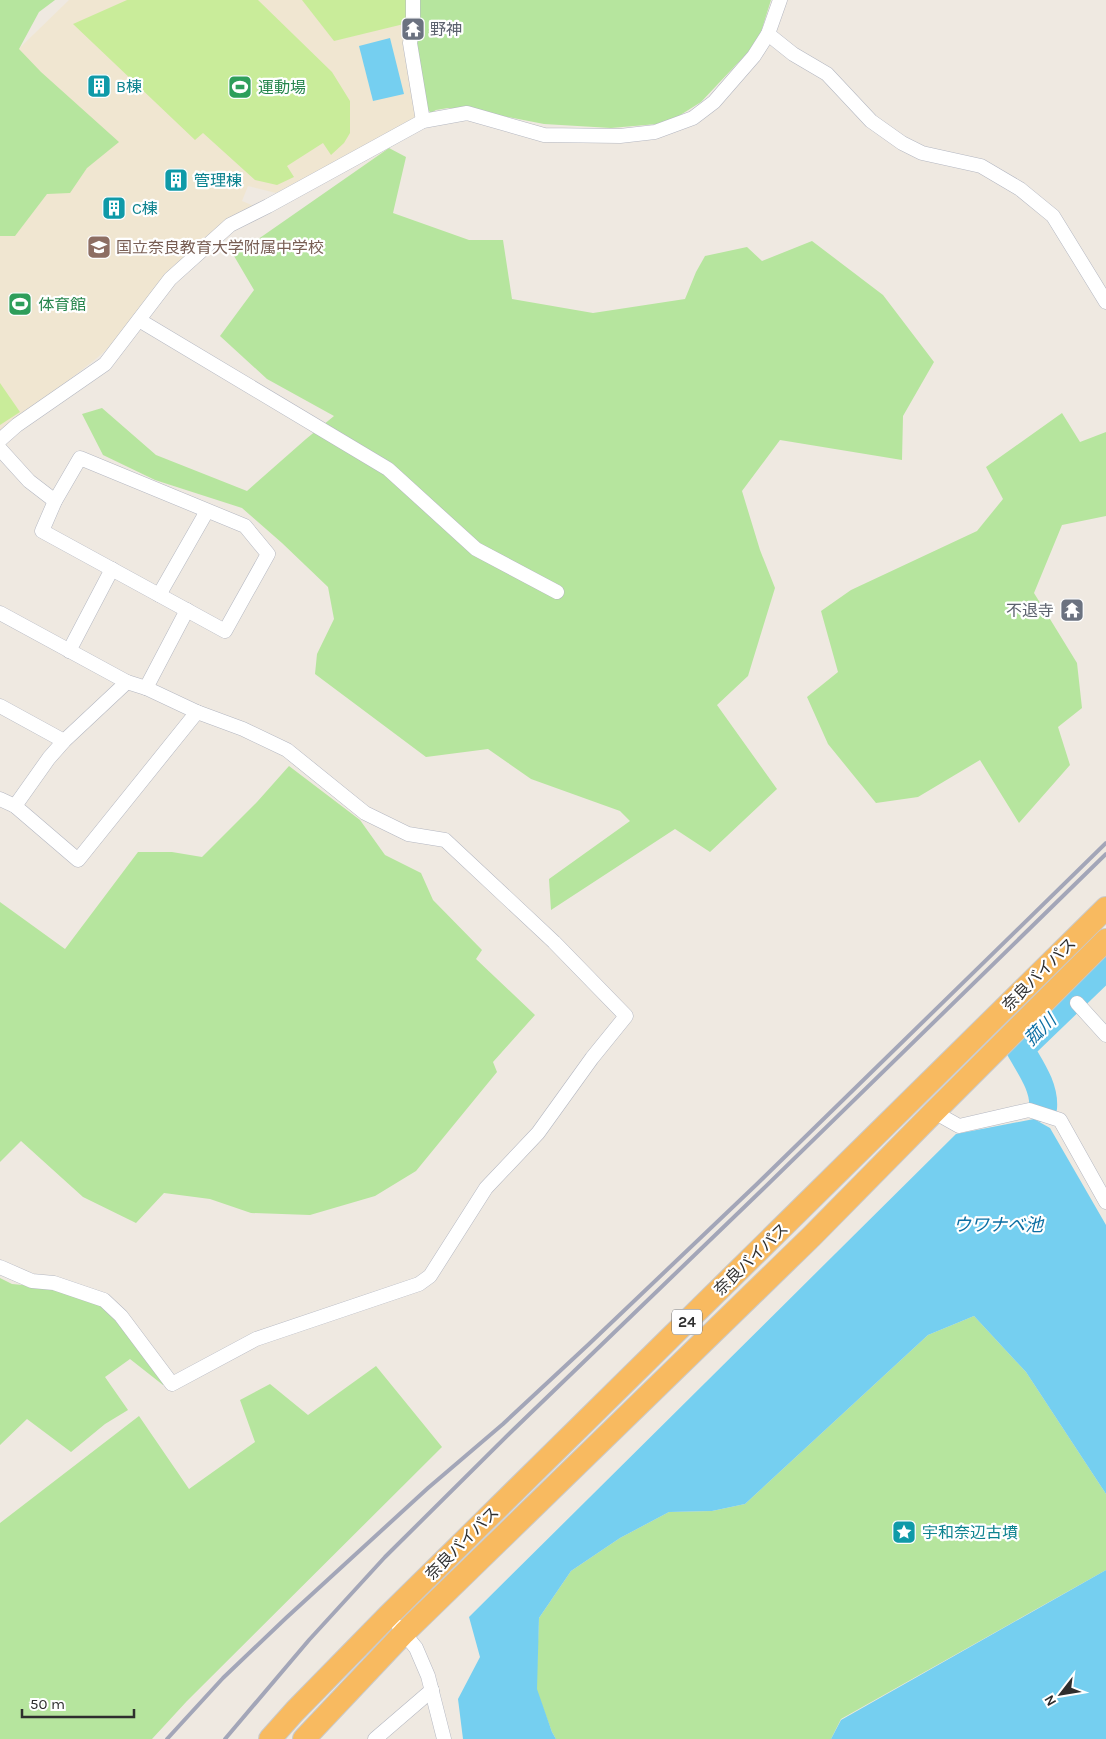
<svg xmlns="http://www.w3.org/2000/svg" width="1106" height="1739" font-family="Karla,'Noto Sans JP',sans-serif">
  <rect width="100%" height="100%" fill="#efe9e1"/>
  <polygon fill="#f0e6d1" points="69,0 409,0 419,118 276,193 248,186 242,201 254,206 253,209 233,216 162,279 117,340 97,358 0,434 0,67"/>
  <g fill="#b6e59e">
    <polygon points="0,0 55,0 39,12 19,49 41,72 119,142 87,168 70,193 47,194 15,236 0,236"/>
    <polygon points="419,0 771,0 761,32 750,50 701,102 674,119 657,124 611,128 544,124 472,110 448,108 436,110 431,113 425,107 415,42"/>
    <polygon points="389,148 406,157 393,213 469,240 503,240 512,299 593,313 685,299 696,272 705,256 747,247 762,261 812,241 883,295 934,362 903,416 902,460 780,440 742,491 760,550 775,588 748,676 717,705 777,789 710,852 675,829 551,910 549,879 630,821 620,811 531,779 488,749 426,757 315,674 317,654 334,619 328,587 282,543 242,508 155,480 103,455 82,414 102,408 156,455 247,491 306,439 334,416 267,379 220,336 254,290 234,256"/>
    <polygon points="1062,413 1080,442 1106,432 1106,516 1062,525 1034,593 1077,663 1082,708 1058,727 1070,765 1019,823 980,760 918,797 876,803 828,744 807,697 838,672 821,611 851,590 977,531 1003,499 986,467"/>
    <polygon points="289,766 360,820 385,855 421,873 433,900 482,950 476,959 535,1015 493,1062 497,1072 416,1171 375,1196 310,1215 251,1213 210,1199 164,1193 136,1223 83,1197 21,1141 0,1162 0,902 65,949 138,852 172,852 202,857 257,802"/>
    <polygon points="0,1278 12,1284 54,1288 105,1306 163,1381 163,1385 130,1359 105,1377 128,1410 105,1424 71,1452 27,1419 0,1445"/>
    <polygon points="974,1316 1026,1372 1106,1494 1106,1570 841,1719 831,1739 556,1739 552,1732 536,1689 539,1618 571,1571 620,1538 669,1512 712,1511 745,1504 928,1335"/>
    <polygon points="376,1366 442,1447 187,1701 152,1739 0,1739 0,1523 139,1416 189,1489 255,1442 240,1400 270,1384 308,1415"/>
  </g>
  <g fill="#c9ec9a">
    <polygon points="127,0 258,0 332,72 350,101 350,133 344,143 331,155 323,143 287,166 294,177 277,185 255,180 203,133 195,140 73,24"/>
    <polygon points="302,0 409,0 408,23 334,41"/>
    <polygon points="0,383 20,412 0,425"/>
  </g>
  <g fill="#75cff0">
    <polygon points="390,38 404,94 373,101 359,46"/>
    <polygon points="1034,1119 1050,1128 1106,1225 1106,1494 1026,1372 974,1316 928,1335 745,1504 712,1511 669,1512 620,1538 571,1571 539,1618 537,1689 552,1732 556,1739 463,1739 458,1699 480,1657 469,1617 956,1134"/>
    <polygon points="1106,1570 1106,1739 831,1739 841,1720"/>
  </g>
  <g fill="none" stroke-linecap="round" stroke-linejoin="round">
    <path stroke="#75cff0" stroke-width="28" d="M1043,1108C1045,1087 1030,1067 1020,1049L1106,966"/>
    <g stroke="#b4b7c1" stroke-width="15">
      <g id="minor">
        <polyline points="413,0 413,25 410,43 423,121"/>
        <polyline points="768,34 793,54 827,74 871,121 902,143 922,153 981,166 1020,189 1053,216 1106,302"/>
        <polyline points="139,320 388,469 476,549 557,592"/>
        <polyline points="0,440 17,425 105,364 170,279 230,225 268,206 423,121 467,113 544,135 620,136 655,132 693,118 714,102 754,56 768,34 780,0"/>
        <polyline points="0,449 29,481 55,501"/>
        <polygon points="80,458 245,526 268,554 225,631 42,531 55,501"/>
        <polyline points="159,595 207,511"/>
        <polyline points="0,613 127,682 146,688 197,712 243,729 287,750 365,813 408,834 445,840 554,942 626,1016 592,1058 538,1133 486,1188 430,1276 419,1284 256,1339 172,1384 121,1316 104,1300 54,1283 32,1281 0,1267"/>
        <polyline points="69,651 112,569"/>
        <polyline points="146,688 187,610"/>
        <polyline points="0,706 64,741"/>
        <polyline points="0,799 15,806 78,860 197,712"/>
        <polyline points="15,806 49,758 64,741 127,682"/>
        <polyline points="1077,1003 1106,1035"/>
        <polyline points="934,1112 959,1126 1029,1110 1060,1120 1106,1202"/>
        <polyline points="399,1627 416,1648 428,1676 444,1739"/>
        <polyline points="375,1739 432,1690"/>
      </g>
    </g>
    <g stroke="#c9c9c9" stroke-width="24">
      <g id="trunk">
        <polyline points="270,1739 295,1711 389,1615 1106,908"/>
        <polyline points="304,1739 404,1633 812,1236 934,1112 1106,940"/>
      </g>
    </g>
    <use href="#minor" stroke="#fff" stroke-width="14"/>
    <use href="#trunk" stroke="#f8ba60" stroke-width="22"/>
    <g stroke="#a3a6b8" stroke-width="4">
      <polyline points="167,1739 223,1678 286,1618 428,1488 503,1424 589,1344 757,1184 1106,843"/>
      <polyline points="225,1739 309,1640 385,1557 511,1432 762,1190 1106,854"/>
    </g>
  </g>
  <defs>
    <g id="temple-square" transform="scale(1.25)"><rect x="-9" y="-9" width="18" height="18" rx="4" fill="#6b7280" stroke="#fff"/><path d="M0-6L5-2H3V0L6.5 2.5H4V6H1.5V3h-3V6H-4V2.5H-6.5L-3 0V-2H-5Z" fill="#fff"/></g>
    <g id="building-square" transform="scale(1.25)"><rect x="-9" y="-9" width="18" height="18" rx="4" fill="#0f9aa8" stroke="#fff"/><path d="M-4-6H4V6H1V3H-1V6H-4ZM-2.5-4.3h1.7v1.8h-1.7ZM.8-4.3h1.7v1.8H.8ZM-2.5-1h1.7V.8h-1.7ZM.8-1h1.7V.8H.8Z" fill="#fff"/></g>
    <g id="stadium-square" transform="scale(1.25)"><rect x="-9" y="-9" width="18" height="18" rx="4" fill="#2e9e5b" stroke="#fff"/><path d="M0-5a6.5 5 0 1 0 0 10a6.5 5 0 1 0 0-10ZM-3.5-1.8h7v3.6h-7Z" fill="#fff"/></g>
    <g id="school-square" transform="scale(1.25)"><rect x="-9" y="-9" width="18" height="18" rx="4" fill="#8d6e63" stroke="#fff"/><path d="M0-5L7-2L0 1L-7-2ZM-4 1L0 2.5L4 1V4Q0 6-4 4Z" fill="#fff"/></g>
    <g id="sight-square" transform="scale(1.25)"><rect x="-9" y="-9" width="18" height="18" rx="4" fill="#0f9aa8" stroke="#fff"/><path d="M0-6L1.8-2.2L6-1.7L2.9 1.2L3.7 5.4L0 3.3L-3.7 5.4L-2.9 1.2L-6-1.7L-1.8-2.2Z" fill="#fff"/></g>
  </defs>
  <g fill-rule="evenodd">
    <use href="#temple-square" x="413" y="29"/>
    <use href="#building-square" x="99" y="86"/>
    <use href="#stadium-square" x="240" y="87"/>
    <use href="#building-square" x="176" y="180"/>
    <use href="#building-square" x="114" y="208"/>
    <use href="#school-square" x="99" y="247"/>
    <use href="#stadium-square" x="20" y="304"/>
    <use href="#temple-square" x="1072" y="610"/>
    <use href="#sight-square" x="904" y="1532"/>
  </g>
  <g text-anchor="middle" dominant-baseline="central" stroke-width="4.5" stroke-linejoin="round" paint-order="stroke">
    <rect fill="#fff" stroke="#6d6d6d" stroke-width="1" x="672" y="1309.5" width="30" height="25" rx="4"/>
    <g font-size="15" font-weight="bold" fill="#2e2e2e">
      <text x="687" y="1322">24</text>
    </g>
    <g font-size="16" fill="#5b616d" stroke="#fff" text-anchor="start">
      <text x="430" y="29">野神</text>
      <text x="1054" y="610" text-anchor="end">不退寺</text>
    </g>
    <g font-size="16" fill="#0d838f" stroke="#fff" text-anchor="start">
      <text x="116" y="86">B棟</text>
      <text x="194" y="180">管理棟</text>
      <text x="132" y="208">C棟</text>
      <text x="922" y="1532">宇和奈辺古墳</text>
    </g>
    <g font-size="16" fill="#27864d" stroke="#fff" text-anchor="start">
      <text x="258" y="87">運動場</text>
      <text x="38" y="304">体育館</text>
    </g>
    <g font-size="16" fill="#785e54" stroke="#fff" text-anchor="start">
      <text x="116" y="247">国立奈良教育大学附属中学校</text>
    </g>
    <g font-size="16" fill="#2e2e2e" stroke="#fff">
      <text transform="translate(1039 974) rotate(-45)">奈良バイパス</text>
      <text transform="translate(751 1259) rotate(-44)">奈良バイパス</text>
      <text transform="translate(462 1543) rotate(-45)">奈良バイパス</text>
    </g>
    <g font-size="18" font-style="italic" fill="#0d6fa3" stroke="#fff">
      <text transform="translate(1040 1030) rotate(-44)">菰川</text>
      <text x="998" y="1225">ウワナベ池</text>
    </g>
  </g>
  <g transform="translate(1061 1694) rotate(239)" stroke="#ffffff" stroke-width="4" paint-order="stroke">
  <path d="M0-4L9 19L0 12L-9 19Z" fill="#2e2e2e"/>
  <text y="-8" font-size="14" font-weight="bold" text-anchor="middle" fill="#2e2e2e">N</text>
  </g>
  <path d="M22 1709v8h112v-8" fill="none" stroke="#2e2e2e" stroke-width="2.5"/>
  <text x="30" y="1709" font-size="15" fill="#2e2e2e" stroke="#ffffff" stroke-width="4" paint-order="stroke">50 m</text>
</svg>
